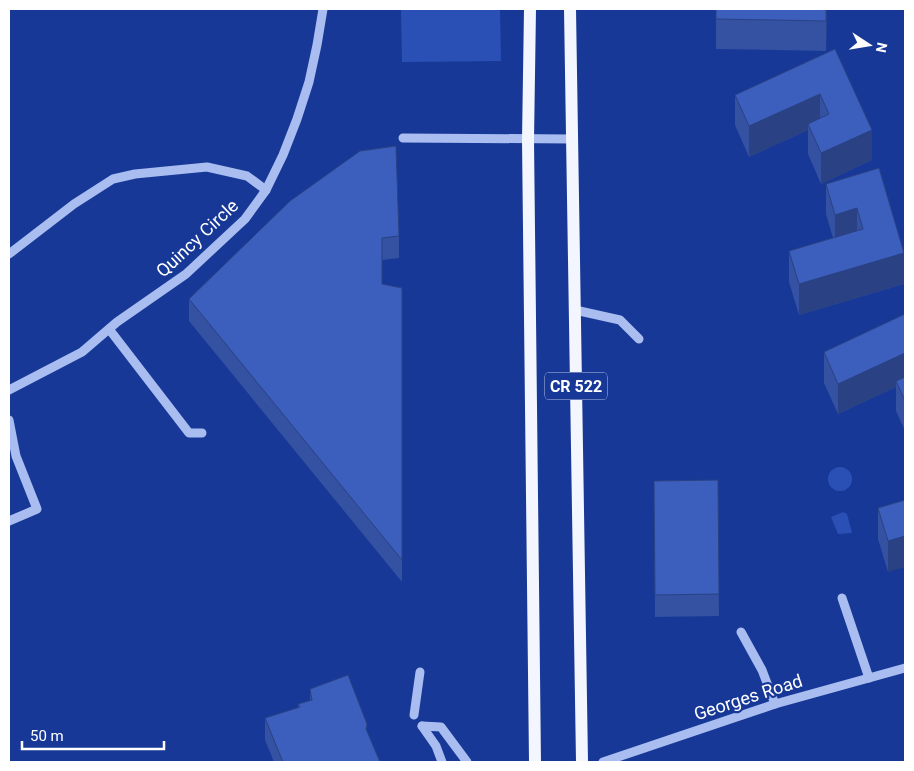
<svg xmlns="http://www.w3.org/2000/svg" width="914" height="771" font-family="Roboto,sans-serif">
  <rect width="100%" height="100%" fill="#173896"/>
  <g fill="#2b50b5">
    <polygon points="401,9 500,9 501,61 402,62"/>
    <circle cx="840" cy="479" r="12"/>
    <polygon points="843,512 847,514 852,533 838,534 831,517"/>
  </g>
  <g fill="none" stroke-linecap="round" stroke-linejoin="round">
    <g stroke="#a9bdf1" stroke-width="9">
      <polyline points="403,138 572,139"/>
      <polyline points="9,254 74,204 113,179 135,174 207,167 247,176 266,190"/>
      <polyline points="575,310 620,320 639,339"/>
      <polyline points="109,329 189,433 202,433"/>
      <polyline points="9,390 82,352 117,322 186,274 245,219 266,190 283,155 297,119 309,82 317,45 323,9"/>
      <polyline points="9,420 16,456 37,509 9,521"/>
      <polyline points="842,598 869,678"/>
      <polyline points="741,632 762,670 775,704"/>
      <polyline points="414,715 420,672"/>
      <polyline points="422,726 441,727 467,762"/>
      <polyline points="422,726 436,746 442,762"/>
      <polyline points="603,762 775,704 905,668"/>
    </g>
    <g stroke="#f3f6ff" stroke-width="12">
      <polyline points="530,9 528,140 535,762"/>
      <polyline points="570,9 582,762"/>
    </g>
  </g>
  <g fill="#3451a2">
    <polygon points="716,9 827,9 826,51 716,49"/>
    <polygon points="835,49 872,160 821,184 808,154 808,130 749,157 735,125 735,95"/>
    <polygon points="879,168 904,284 799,315 789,282 789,251 833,238 826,214 826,184"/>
    <polygon points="290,201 399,236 399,258 382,260 382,284 402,288 402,582 189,321 189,299"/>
    <polygon points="905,314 905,431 896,411 896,387 838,414 824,383 824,352"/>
    <polygon points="718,480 719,616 655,617 654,481"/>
    <polygon points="905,500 888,572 878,539 878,508"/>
    <polygon points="310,689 367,731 380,762 274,762 265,740 265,718 298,708 298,704 310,701"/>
  </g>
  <g fill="#2a4284">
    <polygon points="826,9 827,9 826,51"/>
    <polygon points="820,94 820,124 808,124 808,130 749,157 749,126"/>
    <polygon points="872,130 872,160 821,184 821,153"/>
    <polygon points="857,208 857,238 835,245 835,215"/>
    <polygon points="904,253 904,284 799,315 799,284"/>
    <polygon points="905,353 905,383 896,381 896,387 838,414 838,384"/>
    <polygon points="905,536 905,567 888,572 888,541"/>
  </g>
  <g fill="#3c5ebc" stroke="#2a4284">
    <polygon points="716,9 826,9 826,21 716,19"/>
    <polygon points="835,49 872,130 821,153 808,124 829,114 820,94 749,126 735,95"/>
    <polygon points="396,146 399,236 382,238 382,284 402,288 402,560 189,299 290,201 360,151"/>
    <polygon points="879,168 904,253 799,284 789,251 863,229 857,208 835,215 826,184"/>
    <polygon points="905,314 905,353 838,384 824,352"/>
    <polygon points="905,377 905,401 896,381"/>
    <polygon points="718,480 719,594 655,595 654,481"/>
    <polygon points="905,500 905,536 888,541 878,508"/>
    <polygon points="348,675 367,724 366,729 380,762 283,762 265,718 300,707 298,704 312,700 310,689"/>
  </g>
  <g text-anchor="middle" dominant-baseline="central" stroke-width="4.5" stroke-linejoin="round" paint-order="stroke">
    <rect fill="#173896" stroke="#b9c3e0" stroke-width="1" x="545" y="372.5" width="62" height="27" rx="4"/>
    <g font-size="16" font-weight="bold" fill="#fff">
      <text x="576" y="386">CR 522</text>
    </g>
    <g font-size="18" fill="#fff" stroke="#173896">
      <text transform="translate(197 238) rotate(-43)">Quincy Circle</text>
      <text transform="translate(748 697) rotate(-18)">Georges Road</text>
    </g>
  </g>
  <rect width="914" height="771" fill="none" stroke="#ffffff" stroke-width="20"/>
  <g transform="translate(869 45) rotate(102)" stroke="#173896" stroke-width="4" paint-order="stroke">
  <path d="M0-4L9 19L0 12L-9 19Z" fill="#ffffff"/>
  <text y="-8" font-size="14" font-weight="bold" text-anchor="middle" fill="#ffffff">N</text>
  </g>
  <path d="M22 741v8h142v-8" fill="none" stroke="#ffffff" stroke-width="2.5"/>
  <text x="30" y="741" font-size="15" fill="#ffffff" stroke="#173896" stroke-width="4" paint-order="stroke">50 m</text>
</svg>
